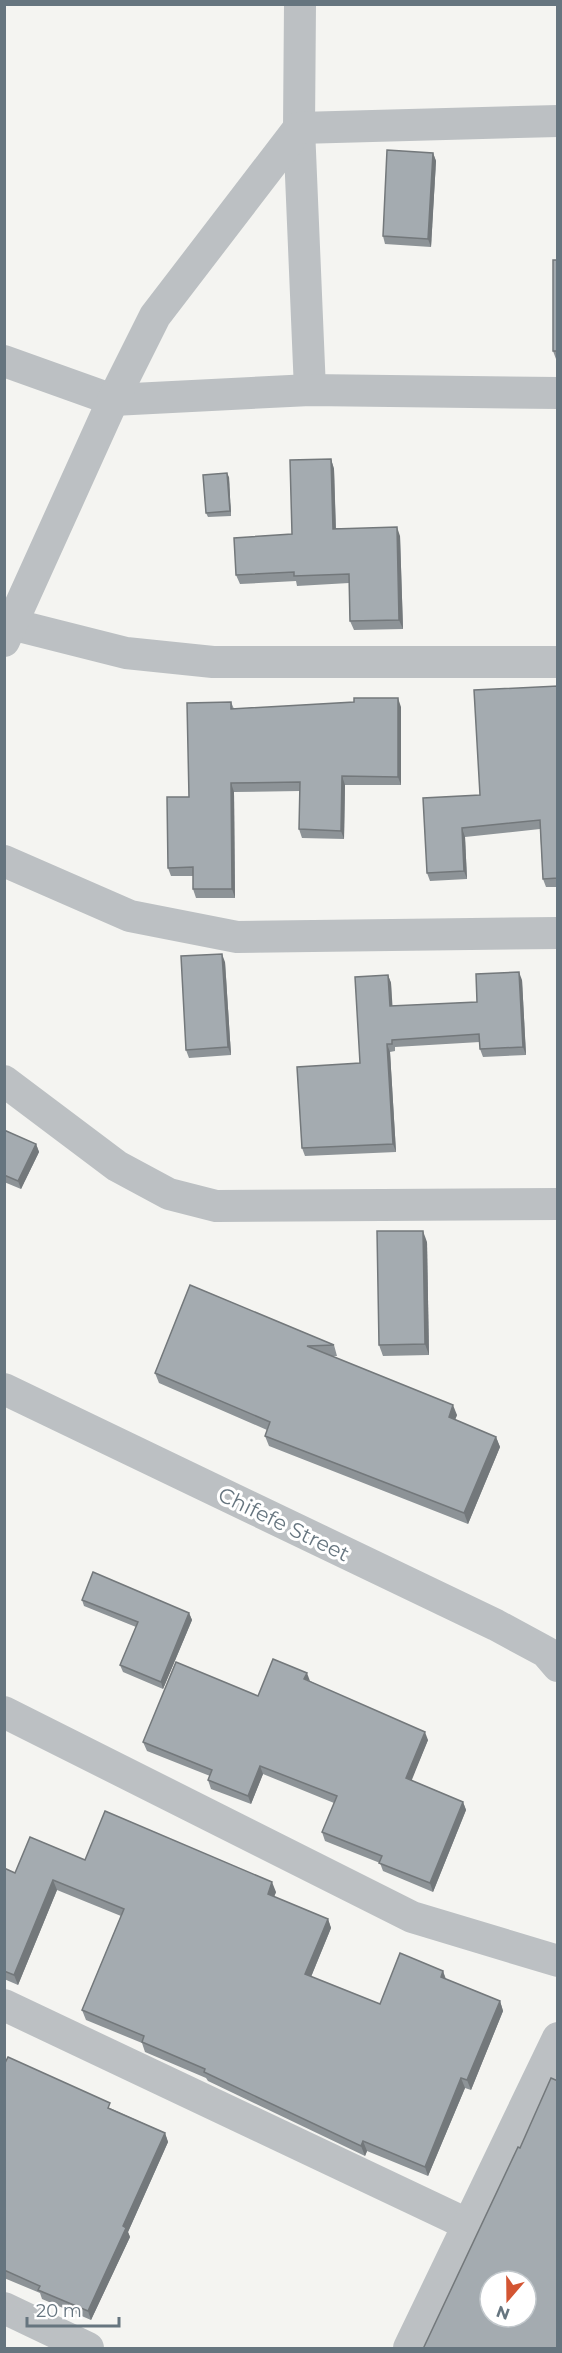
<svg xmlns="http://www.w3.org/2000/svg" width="562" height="2353" font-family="Montserrat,sans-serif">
  <rect width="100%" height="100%" fill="#f4f4f1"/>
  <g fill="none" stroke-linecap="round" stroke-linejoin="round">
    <g stroke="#bcc0c3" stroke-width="32">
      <polyline points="300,4 299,128 310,390"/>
      <polyline points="4,361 113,400 310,390 558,393"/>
      <polyline points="11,624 126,653 213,662 558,662"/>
      <polyline points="4,641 113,400 155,316 299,128 558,121"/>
      <polyline points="4,861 130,916 237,937 558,933"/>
      <polyline points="4,1081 117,1166 169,1194 216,1206 558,1204"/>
      <polyline points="4,1389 496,1625 546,1652 558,1666"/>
      <polyline points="4,1712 412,1917 558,1961"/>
      <polyline points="4,2005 469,2225"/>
      <polyline points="4,2308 88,2348"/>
      <polyline points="409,2348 558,2038"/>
    </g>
  </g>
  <g fill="#8d9397">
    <polygon points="433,153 436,161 431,247 385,244 383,236"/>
    <polygon points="558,260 558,359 556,359 553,351"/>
    <polygon points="331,459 334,469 336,528 400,536 403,629 354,630 350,621 349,583 297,586 296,581 240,584 236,575 292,534"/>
    <polygon points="229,477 231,516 208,517 206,513"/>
    <polygon points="558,686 558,887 546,887 543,879 540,829 465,837 467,879 430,881 427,873 480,795"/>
    <polygon points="231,702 234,709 401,707 401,785 345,785 344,839 302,838 299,829 300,791 234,792 235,898 196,898 193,889 193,876 171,876 168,868 189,797"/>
    <polygon points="225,962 231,1055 189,1058 186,1050"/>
    <polygon points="388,975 391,983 392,1006 477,1002 522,980 526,1055 483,1057 480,1049 480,1042 395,1047 395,1051 390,1052 396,1152 305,1156 302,1148 360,1063"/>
    <polygon points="4,1130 36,1144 39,1152 21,1189 4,1182"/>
    <polygon points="427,1242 429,1355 383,1356 379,1345"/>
    <polygon points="190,1285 334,1345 337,1356 332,1356 457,1415 455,1420 496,1437 500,1447 468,1524 269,1446 265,1436 267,1430 159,1383 155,1373"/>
    <polygon points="82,1600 189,1613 192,1620 163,1689 123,1672 120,1665 136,1627 84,1606"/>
    <polygon points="310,1681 428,1740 411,1780 463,1802 466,1810 433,1892 383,1871 380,1863 325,1841 322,1832 334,1803 263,1774 251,1804 211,1789 208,1780 210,1776 147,1751 143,1742 258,1696"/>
    <polygon points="85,1860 276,1892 274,1897 328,1919 331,1928 311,1977 380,2004 443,1971 446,1979 500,2001 503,2011 471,2090 465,2088 428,2176 367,2151 365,2156 208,2081 206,2078 145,2052 142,2043 86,2020 82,2010 121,1916 57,1890 18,1985 4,1979 4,1868 15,1873"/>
    <polygon points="4,2065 112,2109 165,2133 168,2142 128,2232 130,2237 91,2320 42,2299 40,2293 4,2278"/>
  </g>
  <g fill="#73787b">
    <polygon points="433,153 436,161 431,247 428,239"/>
    <polygon points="331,459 334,469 336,538 333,529"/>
    <polygon points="227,473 229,477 231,516 230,511"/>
    <polygon points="397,527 400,536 403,629 399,620"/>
    <polygon points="398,698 401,707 401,785 398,777"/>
    <polygon points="342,776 345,785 344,839 341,831"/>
    <polygon points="231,783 234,792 235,898 232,889"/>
    <polygon points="462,828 465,837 467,879 464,871"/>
    <polygon points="222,954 225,962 231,1055 228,1047"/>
    <polygon points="519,972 522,980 526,1055 523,1047"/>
    <polygon points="388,975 391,983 393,1014 390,1006"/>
    <polygon points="387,1044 390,1052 396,1152 393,1144"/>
    <polygon points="36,1144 39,1152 21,1189 18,1181"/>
    <polygon points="423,1231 427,1242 429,1355 425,1344"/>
    <polygon points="453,1405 457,1415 452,1427 449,1417"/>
    <polygon points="496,1437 500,1447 468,1524 464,1513"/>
    <polygon points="189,1613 192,1620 163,1689 161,1682"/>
    <polygon points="307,1673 310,1681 304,1679"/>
    <polygon points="425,1732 428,1740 409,1787 406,1778"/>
    <polygon points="260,1766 263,1774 251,1804 248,1796"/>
    <polygon points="463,1802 466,1810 433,1892 430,1883"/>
    <polygon points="53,1880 57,1890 18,1985 14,1975"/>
    <polygon points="272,1882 276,1892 271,1904 268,1894"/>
    <polygon points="328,1919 331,1928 308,1984 305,1974"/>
    <polygon points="443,1971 446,1981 441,1977"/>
    <polygon points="500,2001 503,2011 471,2090 467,2080"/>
    <polygon points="461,2078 465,2088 428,2176 425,2167"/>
    <polygon points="165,2133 168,2142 128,2232 130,2237 91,2320 88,2311 123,2226"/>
    <polygon points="363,2141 367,2151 365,2156 361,2146"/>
  </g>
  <g fill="#a4abb0" stroke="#73787b" stroke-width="1.5" fill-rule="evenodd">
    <polygon points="387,150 433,153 428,239 383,236"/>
    <rect x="553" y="260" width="5" height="91"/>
    <polygon points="331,459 333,529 397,527 399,620 350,621 349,574 294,576 294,572 236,575 234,538 292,534 290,460"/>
    <polygon points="227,473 230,511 206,513 203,475"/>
    <polygon points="558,686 558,878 543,879 540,820 462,828 464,871 427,873 423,798 480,795 474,690"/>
    <polygon points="354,698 398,698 398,777 342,776 341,831 299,829 300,782 231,783 232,889 193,889 193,867 168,868 167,797 189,797 187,703 231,702 231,709 354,702"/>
    <polygon points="222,954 228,1047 186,1050 181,956"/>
    <polygon points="519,972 523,1047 480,1049 479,1034 392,1040 392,1044 387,1044 393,1144 302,1148 297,1067 360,1063 355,977 388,975 390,1006 477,1002 476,974"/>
    <polygon points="4,1130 36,1144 18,1181 4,1175"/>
    <polygon points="377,1231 423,1231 425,1344 379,1345"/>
    <polygon points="190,1285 334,1345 307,1346 453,1405 449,1417 496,1437 464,1513 265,1436 270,1422 155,1373"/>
    <polygon points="93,1572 189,1613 161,1682 120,1665 138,1622 82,1600"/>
    <polygon points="273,1659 307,1673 304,1679 425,1732 406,1778 463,1802 430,1883 379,1863 382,1856 322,1832 337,1796 260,1766 248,1796 208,1780 212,1770 143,1742 176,1662 258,1696"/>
    <polygon points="105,1811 272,1882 268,1894 328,1919 305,1974 380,2004 400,1953 443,1971 441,1977 500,2001 467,2080 461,2078 425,2167 363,2141 361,2146 204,2072 205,2069 142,2042 144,2036 82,2010 124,1909 53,1880 14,1975 4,1971 4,1868 15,1873 30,1837 85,1860"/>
    <polygon points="8,2057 110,2103 108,2108 165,2133 123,2226 126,2228 88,2311 38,2290 40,2286 4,2270 4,2065"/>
    <path d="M551,2078L558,2081V2349H423L518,2147L520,2148ZM490,2281H526V2317H490Z"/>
  </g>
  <g text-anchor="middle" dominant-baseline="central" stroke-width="6" stroke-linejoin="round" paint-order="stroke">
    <g font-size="21" fill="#66757f" stroke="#fff">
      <text transform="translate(284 1524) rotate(26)">Chifefe Street</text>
    </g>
  </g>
  <rect width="562" height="2353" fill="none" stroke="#66757f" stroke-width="12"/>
  <g transform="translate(508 2299) rotate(200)"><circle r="28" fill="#ffffff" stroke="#c2c8cc" stroke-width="1.5"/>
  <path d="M0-4.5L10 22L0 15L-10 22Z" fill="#d35533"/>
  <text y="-9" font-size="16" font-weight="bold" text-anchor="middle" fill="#66757f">N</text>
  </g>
  <path d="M27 2317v9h92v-9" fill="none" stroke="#66757f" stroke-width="3"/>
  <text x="36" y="2317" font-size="18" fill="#66757f" stroke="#ffffff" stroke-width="4.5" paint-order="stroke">20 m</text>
</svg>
